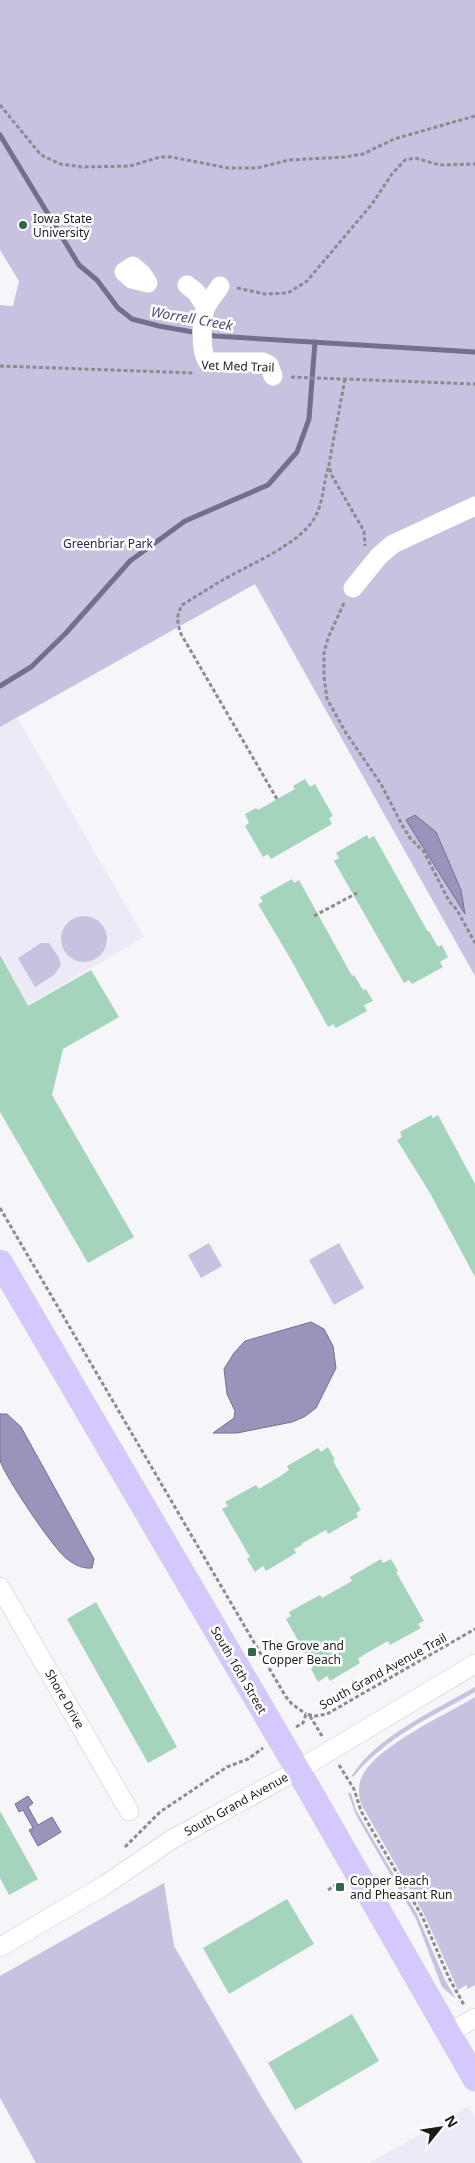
<svg xmlns="http://www.w3.org/2000/svg" width="475" height="2163" font-family="'Noto Sans',sans-serif">
  <rect width="100%" height="100%" fill="#f6f5f9"/>
  <g fill="#eceaf6">
    <polygon points="17,718 144,937 0,1021 0,727"/>
    <polygon points="469,2106 475,2117 475,2163 370,2163"/>
  </g>
  <g fill="#c8c2e0">
    <polygon points="0,0 475,0 475,976 255,584 0,727 0,305 13,306 19,281 0,250"/>
    <circle cx="84" cy="939" r="23"/>
    <polygon points="41,943 49,943 58,956 61,965 54,975 35,987 18,958"/>
    <polygon points="209,1243 222,1266 201,1278 188,1255"/>
    <polygon points="339,1243 364,1288 334,1305 309,1260"/>
    <path d="M475,1687V1692C433,1716 385,1738 354,1776L351,1777C375,1737 435,1710 475,1687Z"/>
    <path d="M475,1697V1985L468,1989L466,1985L458,1990L424,1914L361,1804C358,1793 358,1784 363,1774C381,1744 445,1715 475,1697Z"/>
    <polygon points="348,1793 351,1793 356,1810 417,1914 445,1980 456,1999 442,1987 416,1919 356,1815"/>
    <polygon points="164,1883 174,1946 267,2106 303,2163 36,2163 0,2098 0,1976"/>
  </g>
  <g fill="#9c93bd" stroke="#756f8d">
    <polygon points="415,815 436,832 461,890 465,914 406,820"/>
    <polygon points="311,1322 324,1329 333,1346 336,1368 316,1408 304,1417 292,1422 237,1433 213,1433 234,1418 235,1411 227,1394 224,1369 234,1353 245,1341"/>
    <path d="M0,1414H7L21,1427L94,1559L92,1568C83,1569 75,1565 67,1559C55,1551 3,1474 0,1460C0,1446 0,1428 0,1414Z"/>
    <polygon points="28,1796 33,1803 28,1807 38,1825 52,1817 61,1832 38,1846 29,1830 33,1828 23,1810 19,1812 15,1804"/>
  </g>
  <g fill="none" stroke-linecap="round" stroke-linejoin="round">
    <g stroke="#756f8d" stroke-width="5">
      <polyline points="0,135 79,265 97,280 118,308 132,319 159,326 215,336 475,352"/>
      <polyline points="0,686 31,667 66,633 130,561 185,521 268,485 297,452 309,419 315,342"/>
    </g>
  </g>
  <g fill="#a4d4bb">
    <polygon points="305,779 310,787 315,784 333,816 329,818 332,824 271,859 268,854 263,857 245,826 249,823 245,814 256,808 258,810 295,789 293,786"/>
    <polygon points="367,835 369,839 374,836 428,932 429,931 438,947 442,945 448,957 440,962 443,967 412,984 409,980 404,983 334,861 339,858 336,853"/>
    <polygon points="292,879 294,883 299,880 352,976 354,975 363,990 366,989 373,1001 364,1005 367,1011 336,1028 333,1024 328,1027 290,958 258,904 263,902 260,897"/>
    <polygon points="0,955 28,1006 91,970 119,1017 63,1049 52,1095 134,1237 88,1263 0,1112"/>
    <polygon points="431,1115 433,1118 438,1115 475,1184 475,1277 430,1193 397,1140 402,1137 400,1132"/>
    <polygon points="328,1447 335,1460 333,1461 361,1510 356,1513 358,1517 328,1534 326,1530 301,1544 302,1545 294,1549 296,1553 266,1571 263,1566 255,1572 247,1559 250,1557 222,1509 228,1506 225,1502 256,1485 259,1489 282,1475 289,1470 287,1466 318,1448 321,1452"/>
    <polygon points="381,1559 383,1563 391,1559 398,1571 396,1572 424,1621 418,1624 421,1628 390,1645 388,1641 365,1654 358,1659 360,1663 330,1681 327,1676 318,1682 311,1669 313,1667 286,1619 291,1616 289,1612 320,1595 322,1598 352,1581 350,1577"/>
    <polygon points="96,1602 177,1747 148,1763 67,1619"/>
    <polygon points="0,1811 38,1879 9,1895 0,1878"/>
    <polygon points="287,1899 314,1944 229,1994 203,1948"/>
    <polygon points="352,2014 379,2061 295,2110 268,2063"/>
  </g>
  <g fill="none" stroke-linecap="round" stroke-linejoin="round">
    <g stroke="#c8c7cb" stroke-width="20">
      <g id="minor">
        <polygon points="133,266 142,274 148,283 132,279 124,272"/>
        <polyline points="187,285 196,292 206,307"/>
        <path d="M220,286C216,293 209,300 206,307C201,318 200,353 208,362H263L269,365L273,376"/>
        <polyline points="353,588 379,556 393,544 475,506"/>
        <polyline points="0,1587 129,1811"/>
        <polyline points="0,1947 105,1885 171,1840 298,1770 475,1664"/>
        <polyline points="449,2033 475,2018"/>
      </g>
    </g>
    <g stroke="#d1d1d2" stroke-width="25">
      <polyline id="major" points="0,1262 298,1770 475,2079"/>
    </g>
    <g stroke="#8c8b8e" stroke-width="3" stroke-dasharray="4 2.5" stroke-linecap="butt">
      <polyline points="0,105 41,155 60,164 82,167 130,166 160,157 171,157 228,168 257,168 289,160 345,157 363,154 394,139 475,116"/>
      <polyline points="237,288 265,294 288,293 307,281 372,204 392,174 405,160 415,158 440,165 475,164"/>
      <polyline points="0,366 195,373"/>
      <polyline points="291,377 475,384"/>
      <polyline points="345,379 329,464 331,474 364,531 365,546"/>
      <polyline points="344,603 328,638 324,653 324,677 327,699 346,733 381,784 402,825 410,838 424,852 449,901 457,910 475,943"/>
      <path d="M277,799L181,634C177,623 176,616 182,605C195,597 208,589 221,581C248,565 301,544 315,517C324,501 323,482 329,465"/>
      <polyline points="314,916 357,893"/>
      <polyline points="0,1208 286,1697 292,1704 306,1714"/>
      <polyline points="310,1716 322,1736"/>
      <polyline points="296,1727 303,1723 306,1714 315,1716 327,1714 475,1629"/>
      <polyline points="339,1765 354,1789 361,1811 422,1916 449,1978 464,2005"/>
      <polyline points="125,1847 160,1812 227,1767 248,1759 263,1748"/>
      <polyline points="328,1890 339,1883"/>
    </g>
    <use href="#minor" stroke="#fff" stroke-width="19"/>
    <use href="#major" stroke="#d5c8fd" stroke-width="24"/>
  </g>
  <g fill="#2f664c" stroke="#fff" stroke-width="2">
    <circle cx="23" cy="225" r="5"/>
    <rect x="247" y="1647" width="10" height="10" rx="2.5"/>
    <rect x="335" y="1882" width="10" height="10" rx="2.5"/>
  </g>
  <g text-anchor="middle" dominant-baseline="central" stroke-width="5" stroke-linejoin="round" paint-order="stroke">
    <g font-size="12" fill="#1b1b1c" stroke="#fff" text-anchor="start">
      <text x="33" y="218">Iowa State<tspan x="33" dy="14">University</tspan></text>
      <text x="262" y="1645">The Grove and<tspan x="262" dy="14">Copper Beach</tspan></text>
      <text x="350" y="1880">Copper Beach<tspan x="350" dy="14">and Pheasant Run</tspan></text>
    </g>
    <g font-size="12" fill="#1b1b1c" stroke="#fff">
      <text transform="translate(238 366) rotate(2)">Vet Med Trail</text>
      <text transform="translate(239 1670) rotate(60)">South 16th Street</text>
      <text transform="translate(383 1671) rotate(-29)">South Grand Avenue Trail</text>
      <text transform="translate(65 1699) rotate(60)">Shore Drive</text>
      <text transform="translate(236 1804) rotate(-29)">South Grand Avenue</text>
    </g>
    <g font-size="12" fill="#312156" stroke="#fff">
      <text x="108" y="543">Greenbriar Park</text>
    </g>
    <g font-size="14" font-style="italic" fill="#564780" stroke="#fff">
      <text transform="translate(192 318) rotate(10)">Worrell Creek</text>
    </g>
  </g>
  <g transform="translate(440 2128) rotate(60)" stroke="#ffffff" stroke-width="4" paint-order="stroke">
  <path d="M0-4L9 19L0 12L-9 19Z" fill="#1b1b1c"/>
  <text y="-8" font-size="14" font-weight="bold" text-anchor="middle" fill="#1b1b1c">N</text>
  </g>
</svg>
